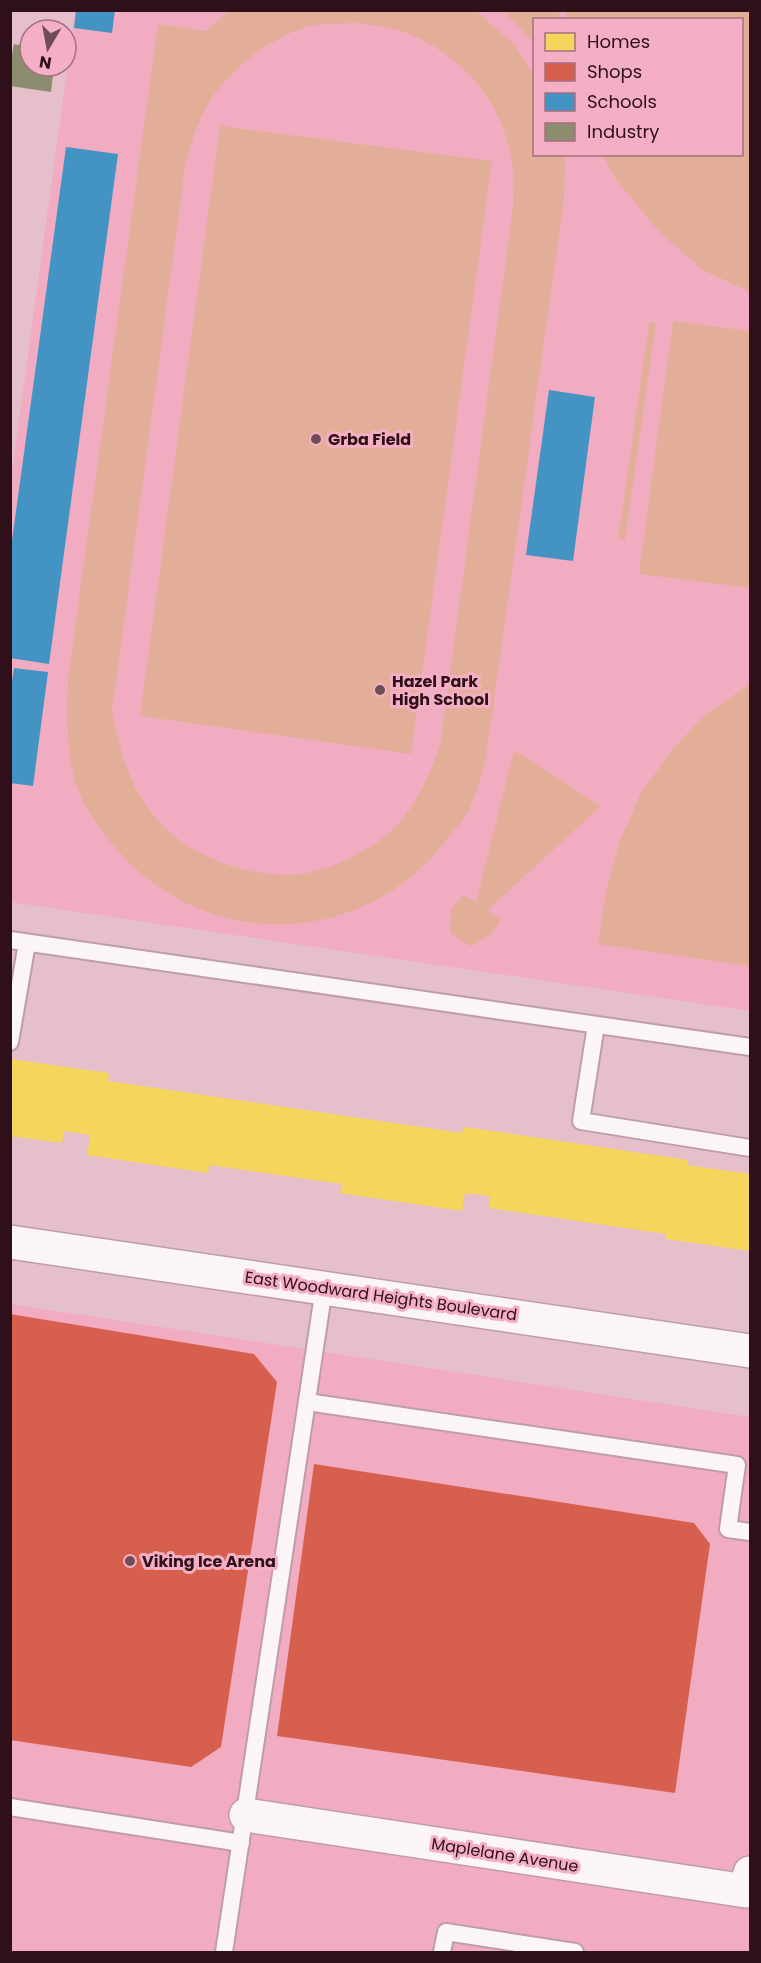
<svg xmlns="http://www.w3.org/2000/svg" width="761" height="1963" font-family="Poppins,sans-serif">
  <rect width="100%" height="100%" fill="#e5bfca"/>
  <g fill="#f2acc2" fill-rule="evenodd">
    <path d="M75,11H750V1011L10,902L11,479ZM534,20H742V154H534Z"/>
    <polygon points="10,1304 750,1417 750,1952 11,1952"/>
  </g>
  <g fill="#e3ae97" fill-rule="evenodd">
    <path d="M229,11H476L516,46L534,78V154L564,155L565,158L564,199L486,758C481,775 477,794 469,810C464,820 454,830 447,839C373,939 231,953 138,871C113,848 83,812 74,778C66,745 67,713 68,679L158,24L206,31ZM356,23C371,26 388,26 401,31C462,52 507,106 513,170C514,182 513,195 513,207L440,746C430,772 419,800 400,822C375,850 321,877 283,875C240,873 194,857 163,826C131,794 121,755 112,712L186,161C192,142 197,123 207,106C227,70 275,33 315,25C328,23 343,24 356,23Z"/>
    <polygon points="503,11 559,11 560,19 534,20 534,43"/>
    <polygon points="565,11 750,11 750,292 703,270 660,233 615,178 603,155 742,154 742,20 566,19"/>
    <polygon points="220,126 492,161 411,754 140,716"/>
    <polygon points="673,321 750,331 750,588 639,574"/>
    <polygon points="649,322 656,323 625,540 618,539"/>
    <polygon points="750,684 750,966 598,944 606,891 619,843 640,795 670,752 705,715"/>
    <polygon points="514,750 601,806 488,910 501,920 491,935 470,946 450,933 451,910 463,895 476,902"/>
  </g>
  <polygon fill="#f6d55c" points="10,1059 109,1073 108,1081 462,1133 463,1127 500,1132 688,1160 687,1165 750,1174 750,1251 666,1239 666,1234 489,1208 490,1196 465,1193 462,1211 340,1193 342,1184 209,1165 208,1173 87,1155 90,1135 64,1131 62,1143 10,1136"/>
  <g fill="#d6604d">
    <polygon points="10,1314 254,1354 277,1382 221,1747 191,1767 10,1740"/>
    <polygon points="314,1464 694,1523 710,1544 675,1793 277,1736"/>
  </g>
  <g fill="#4393c3">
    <polygon points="76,10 115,10 112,33 74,28"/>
    <polygon points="66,147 118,154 49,664 10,658 10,555"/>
    <polygon points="549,390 595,397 573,561 526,555"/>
    <polygon points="14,668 48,672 33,786 10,783 10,694"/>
  </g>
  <polygon fill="#8c8c6e" points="14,44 30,47 30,66 54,66 51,92 10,86 10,66"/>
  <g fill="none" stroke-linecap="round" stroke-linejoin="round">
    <g stroke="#be9da7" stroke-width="20">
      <g id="service">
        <polyline points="10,940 750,1047"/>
        <polyline points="596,1025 581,1121 750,1148"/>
        <polyline points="10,1042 27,943"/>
        <polyline points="307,1402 737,1465 728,1529 750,1532"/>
        <polyline points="10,1807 241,1843"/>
        <polyline points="224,1952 324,1288"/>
        <polyline points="442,1952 446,1932 575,1952"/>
      </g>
    </g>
    <g stroke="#be9da7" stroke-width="36">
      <polyline id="minor" points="246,1815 746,1891 750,1873"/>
    </g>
    <g stroke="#be9da7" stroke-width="36">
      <polyline id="tertiary" points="10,1242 750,1351"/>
    </g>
    <use href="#service" stroke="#fbf5f7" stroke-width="16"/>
    <use href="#minor" stroke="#fbf5f7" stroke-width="33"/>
    <use href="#tertiary" stroke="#fbf5f7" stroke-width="33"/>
  </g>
  <g fill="#6e4d58" stroke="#f5afc4" stroke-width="2">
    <circle cx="316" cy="439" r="6"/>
    <circle cx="380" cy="690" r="6"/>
    <circle cx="130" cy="1561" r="6"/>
  </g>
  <g text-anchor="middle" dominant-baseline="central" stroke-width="6" stroke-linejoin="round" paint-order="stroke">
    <g font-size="16" font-weight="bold" fill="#2e0f1a" stroke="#f5afc4" text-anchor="start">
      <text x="328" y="439">Grba Field</text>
      <text x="392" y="681">Hazel Park<tspan x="392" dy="18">High School</tspan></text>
      <text x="142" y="1561">Viking Ice Arena</text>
    </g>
    <g font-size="16" fill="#2e0f1a" stroke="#f5afc4">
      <text transform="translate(381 1296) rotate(8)">East Woodward Heights Boulevard</text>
      <text transform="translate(505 1855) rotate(9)">Maplelane Avenue</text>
    </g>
  </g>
  <rect width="761" height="1963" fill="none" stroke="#2e0f1a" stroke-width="24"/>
  <rect x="533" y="18" width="210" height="138" fill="#f5afc4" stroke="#a56f80" stroke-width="1.5"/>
  <rect x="545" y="33" width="30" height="18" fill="#f6d55c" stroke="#a56f80" stroke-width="1.5"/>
  <text x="587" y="48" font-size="18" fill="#2e0f1a">Homes</text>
  <rect x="545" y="63" width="30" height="18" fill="#d6604d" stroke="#a56f80" stroke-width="1.5"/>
  <text x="587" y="78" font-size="18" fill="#2e0f1a">Shops</text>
  <rect x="545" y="93" width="30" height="18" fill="#4393c3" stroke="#a56f80" stroke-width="1.5"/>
  <text x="587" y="108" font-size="18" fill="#2e0f1a">Schools</text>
  <rect x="545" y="123" width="30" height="18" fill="#8c8c6e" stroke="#a56f80" stroke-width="1.5"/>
  <text x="587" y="138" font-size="18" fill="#2e0f1a">Industry</text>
  <g transform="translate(48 48) rotate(190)"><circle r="28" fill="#f5afc4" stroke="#a56f80" stroke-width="1.5"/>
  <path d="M0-4.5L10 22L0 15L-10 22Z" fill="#6e4d58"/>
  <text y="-9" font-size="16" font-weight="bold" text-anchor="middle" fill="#2e0f1a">N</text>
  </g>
</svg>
